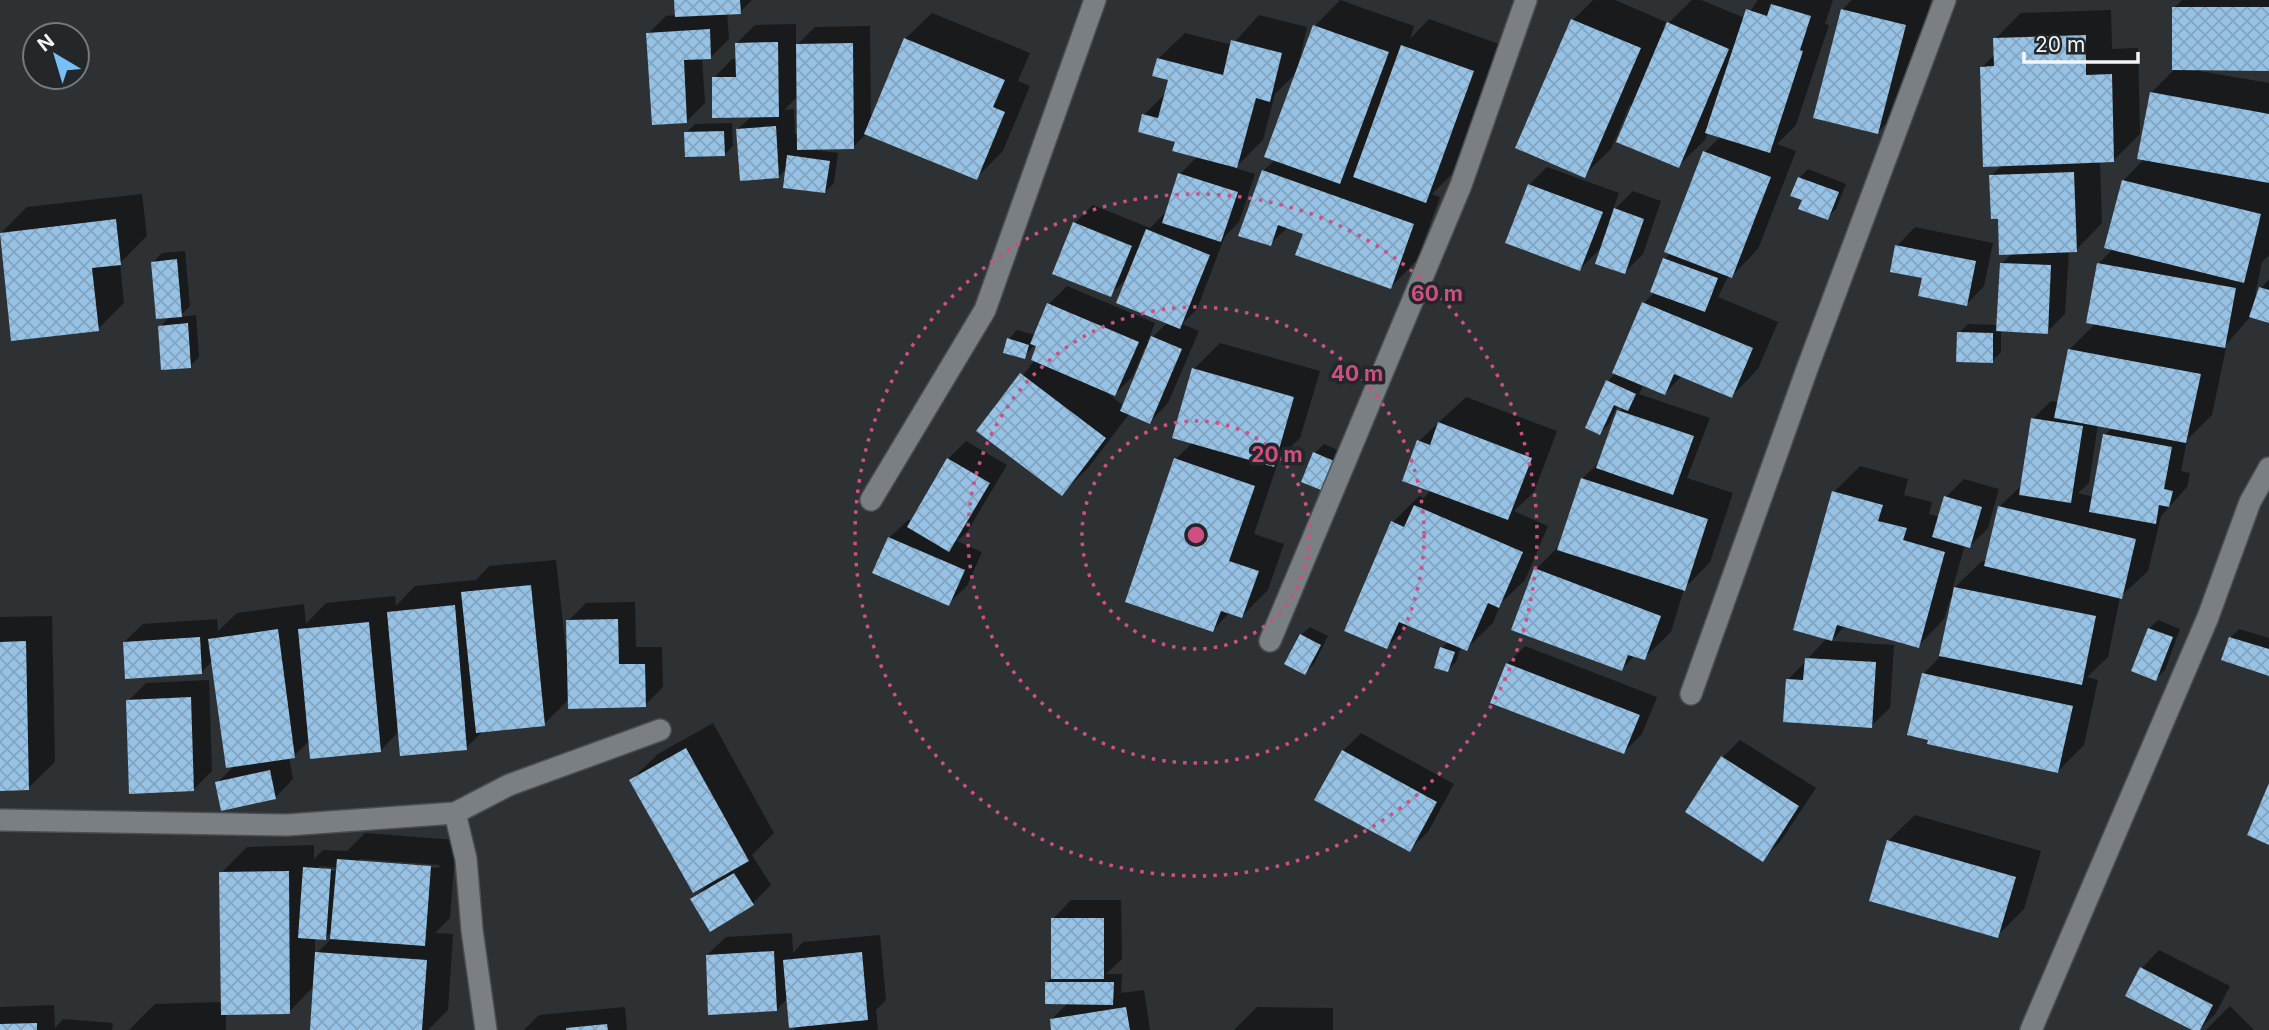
<svg xmlns="http://www.w3.org/2000/svg" width="2269" height="1030" font-family="Inter,sans-serif">
  <defs>
    <pattern id="building-cross-hatch" width="8" height="8" patternUnits="userSpaceOnUse" patternTransform="scale(1.75)"><rect width="8" height="8" fill="#96c2e5"/><path d="M0 0l8 8M0 8l8-8" fill="none" stroke="#83a4be"/></pattern>
  </defs>
  <rect width="100%" height="100%" fill="#2d3134"/>
  <g fill="#0007" fill-rule="evenodd">
    <polygon points="676,0 752,0 740,12 727,13 729,39 711,57 702,58 705,103 687,121 648,34 666,16 676,15"/>
    <path d="M1340,0L1414,26L1410,39L1429,19L1499,44L1452,174L1432,194L1440,197L1417,260L1391,287L1305,233L1288,227L1270,244L1263,171L1276,159L1298,71L1275,94L1263,140L1235,168L1255,174L1239,222L1225,236L1197,309L1182,324L1199,331L1168,403L1150,422L1130,413L1088,468L1062,494L978,431L1035,360L1039,345L1035,344L1024,357L1009,339L1017,330L1035,335L1049,304L1067,286L1155,323L1147,343L1168,322L1129,276L1110,295L1075,223L1093,205L1150,228L1166,212L1180,174L1198,156L1144,115L1167,92L1170,79L1158,59L1185,33L1232,45L1259,15L1307,27L1299,62H1301L1315,26ZM1145,347L1148,348L1124,406L1106,392L1115,394L1133,376Z"/>
    <polygon points="1593,0 1615,0 1666,22 1663,28 1692,0 1701,0 1745,18 1758,0 1833,0 1825,24 1829,25 1796,125 1777,144 1796,151 1758,249 1732,276 1729,275 1718,297 1778,322 1758,369 1732,396 1683,375 1665,393 1644,384 1639,394 1710,418 1687,478 1733,493 1710,562 1684,589 1671,632 1644,658 1635,655 1622,669 1536,569 1560,545 1582,479 1601,460 1622,407 1618,405 1609,424 1600,433 1608,381 1616,373 1644,303 1655,292 1652,291 1665,259 1671,252 1705,152 1721,136 1708,132 1705,140 1678,166 1630,104 1611,149 1584,175 1518,147 1573,20"/>
    <polygon points="1852,0 1931,0 1904,106 1878,132 1842,10"/>
    <path d="M2182,0H2269V69L2199,71L2269,83V255L2262,262L2255,295L2269,279V322L2251,316L2223,348H2226L2212,415L2187,440L2181,471L2190,473L2187,487L2161,516L2148,571L2120,597L2108,657L2087,677L2098,680L2084,745L2058,771L1923,674L1941,656L1953,600L1950,599L1944,619L1918,646L1845,626L1831,641L1894,645L1890,708L1871,726L1788,680L1827,638L1834,492L1860,466L1908,479L1904,495L1932,502L1929,514L1940,517L1946,497L1964,479L1999,489L1988,528L1970,546L1965,545L1952,590L1982,561L1987,562L1999,507L2023,484L2033,419L2051,401L2059,402L2070,349L2096,323L2098,264L2114,248L2123,181L2145,158L2151,93L2173,71L2174,8ZM2098,424L2113,427L2105,435L2094,497L2078,493L2089,483Z"/>
    <polygon points="2111,10 2112,49 2138,48 2140,134 2114,160 2100,161 2102,223 2076,250 2069,250 2065,314 2047,332 2001,329 2001,352 1992,361 1959,333 1968,324 1998,325 2002,263 2013,253 1991,176 2003,164 1982,67 1995,54 1995,39 2021,13"/>
    <path d="M932,13L1030,53L1018,81L1030,86L1003,151L977,177L867,133L853,147L815,150L838,153L834,183L825,192L787,168L778,177L738,129L752,116L714,78L732,59H737V43L755,25L796,24V46L815,27L870,26L871,120L905,39ZM798,96V134H795L794,109L784,110Z"/>
    <polygon points="732,123 733,146 724,155 686,133 695,124"/>
    <polygon points="1547,167 1619,193 1612,212 1633,191 1661,201 1643,254 1625,272 1603,246 1580,269 1529,185"/>
    <polygon points="1808,169 1846,184 1836,209 1827,218 1804,199 1799,178"/>
    <polygon points="142,194 147,236 120,263 124,303 98,329 1,233 27,207"/>
    <polygon points="1915,227 1993,243 1984,286 1966,305 1924,277 1897,246"/>
    <polygon points="185,251 190,306 179,317 196,315 199,357 190,366 160,327 170,316 153,262 162,253"/>
    <polygon points="1220,343 1320,371 1300,438 1279,459 1254,534 1284,544 1268,590 1242,616 1230,612 1213,630 1176,459 1193,442 1194,369"/>
    <polygon points="1466,397 1557,431 1534,492 1514,511 1548,526 1525,580 1501,603 1493,623 1466,649 1461,647 1456,662 1448,670 1442,648 1448,642 1409,625 1387,647 1393,522 1419,496 1424,498 1431,490 1419,441"/>
    <polygon points="966,441 1007,465 967,532 957,541 982,552 967,586 948,604 889,538 908,520 912,521 948,459"/>
    <polygon points="1324,444 1346,454 1334,482 1315,453"/>
    <polygon points="556,560 566,650 568,650 568,621 586,603 635,602 636,647 662,647 663,687 645,705 569,699 544,724 484,730 466,748 399,731 381,750 310,740 294,756 289,757 293,779 275,798 217,783 235,765 213,660 202,672 124,642 143,624 217,619 218,631 237,613 304,604 306,624 326,603 395,596 396,606 415,586 476,580 489,566"/>
    <polygon points="52,616 55,762 28,788 0,789 0,617"/>
    <polygon points="2158,620 2180,629 2165,670 2156,679 2149,629"/>
    <polygon points="1310,627 1328,636 1314,664 1305,673 1301,635"/>
    <polygon points="2239,629 2269,638 2269,674 2230,638"/>
    <polygon points="1525,646 1657,697 1642,734 1624,752 1507,664"/>
    <polygon points="209,680 212,771 194,789 128,701 146,683"/>
    <polygon points="713,723 774,833 752,855 771,885 753,903 711,930 693,900 710,882 631,780 658,754"/>
    <polygon points="1361,733 1454,784 1428,832 1409,850 1343,751"/>
    <polygon points="1740,740 1816,788 1780,842 1762,860 1722,758"/>
    <polygon points="1915,815 2041,851 2024,909 1997,936 1888,841"/>
    <path d="M365,833L456,840L450,918L435,933L453,934L448,1010L428,1030H322L314,986L289,1012L226,1013V1030H129L155,1004L222,1002L221,873L247,847L314,845V859L323,850L347,851ZM360,859L440,865L439,868L360,862ZM319,866L340,868V871L319,870ZM332,931V938L315,955V937L325,938Z"/>
    <polygon points="1071,900 1121,900 1122,959 1106,974 1122,974 1121,993 1144,990 1150,1030 1053,1030 1052,1019 1068,1003 1047,982 1053,976 1053,919"/>
    <polygon points="792,933 793,953 803,942 880,935 886,1000 876,1010 878,1030 793,1030 797,1025 788,998 776,1010 707,955 726,937"/>
    <polygon points="2159,950 2230,986 2216,1013 2199,1030 2141,969"/>
    <polygon points="54,1005 55,1028 63,1019 113,1023 112,1030 0,1030 0,1007"/>
    <polygon points="2230,1006 2254,1030 2206,1030"/>
    <polygon points="625,1007 627,1030 524,1030 539,1015"/>
    <polygon points="1257,1007 1333,1008 1333,1030 1234,1030"/>
  </g>
  <g fill="url(#building-cross-hatch)">
    <polygon points="674,0 740,0 741,14 675,17"/>
    <polygon points="1771,4 1811,16 1800,50 1803,51 1770,153 1705,133 1746,9 1767,16"/>
    <polygon points="2172,7 2269,7 2269,71 2172,70"/>
    <polygon points="1841,9 1906,25 1878,134 1813,118"/>
    <polygon points="1571,19 1641,48 1585,178 1515,148"/>
    <polygon points="1667,22 1729,49 1679,168 1616,142"/>
    <polygon points="1313,25 1389,52 1340,184 1264,157"/>
    <polygon points="710,29 711,59 684,60 687,123 652,125 646,33"/>
    <polygon points="2086,35 2086,75 2112,74 2114,162 1983,167 1980,67 1994,66 1993,38"/>
    <polygon points="904,38 1005,80 993,107 1005,112 977,180 864,134"/>
    <polygon points="1231,40 1282,53 1270,102 1256,98 1237,168 1172,151 1175,142 1138,132 1142,114 1158,118 1168,80 1152,76 1157,58 1223,75"/>
    <polygon points="778,42 779,117 712,118 712,77 736,77 735,43"/>
    <polygon points="853,43 854,149 797,150 796,44"/>
    <polygon points="1401,45 1474,71 1426,203 1353,177"/>
    <polygon points="2150,92 2269,114 2269,183 2137,159"/>
    <polygon points="776,126 779,178 740,181 736,129"/>
    <polygon points="724,131 725,156 685,157 684,132"/>
    <polygon points="1703,151 1771,177 1732,278 1664,252"/>
    <polygon points="787,155 830,161 825,193 783,188"/>
    <polygon points="1262,170 1414,224 1391,289 1295,255 1303,234 1278,225 1271,246 1238,236"/>
    <polygon points="2074,172 2077,252 1999,255 1998,219 1991,219 1989,175"/>
    <polygon points="1178,173 1238,192 1221,242 1162,223"/>
    <polygon points="1798,177 1839,192 1828,220 1798,209 1802,200 1790,196"/>
    <polygon points="2122,180 2261,214 2244,283 2104,248"/>
    <polygon points="1528,184 1603,212 1580,271 1505,243"/>
    <polygon points="1614,208 1644,219 1625,274 1595,264"/>
    <polygon points="116,219 121,265 92,268 99,331 11,341 0,233"/>
    <polygon points="1073,222 1132,246 1111,297 1052,274"/>
    <polygon points="1146,229 1210,255 1180,329 1116,303"/>
    <polygon points="1895,245 1976,261 1967,306 1918,296 1922,278 1890,272"/>
    <polygon points="1663,258 1718,278 1705,312 1650,292"/>
    <polygon points="177,259 182,317 156,319 151,262"/>
    <polygon points="2000,263 2051,265 2048,334 1996,331"/>
    <polygon points="2097,263 2236,288 2225,348 2086,323"/>
    <polygon points="2259,287 2269,290 2269,323 2249,317"/>
    <polygon points="1642,302 1753,348 1732,398 1674,374 1665,395 1612,373"/>
    <polygon points="1047,303 1139,342 1115,396 1031,360 1036,346 1030,344"/>
    <polygon points="188,323 191,368 161,370 158,326"/>
    <polygon points="1957,332 1993,333 1993,363 1956,362"/>
    <polygon points="1151,336 1182,349 1150,424 1120,411"/>
    <polygon points="1007,338 1029,345 1025,359 1003,353"/>
    <polygon points="2068,349 2201,374 2186,443 2054,418"/>
    <polygon points="1192,368 1294,397 1274,467 1172,438"/>
    <polygon points="1020,373 1106,438 1062,496 976,431"/>
    <polygon points="1606,380 1636,394 1628,411 1614,405 1600,435 1585,428"/>
    <polygon points="1617,410 1694,436 1673,495 1596,468"/>
    <polygon points="2031,418 2083,426 2071,503 2019,495"/>
    <polygon points="1438,422 1532,458 1508,520 1402,481 1417,440 1430,445"/>
    <polygon points="2103,434 2172,447 2164,489 2173,491 2169,507 2159,505 2156,524 2089,512"/>
    <polygon points="1313,452 1339,463 1326,492 1301,482"/>
    <polygon points="947,458 990,483 949,552 907,527"/>
    <polygon points="1174,458 1255,486 1229,561 1259,571 1242,618 1221,611 1213,632 1125,602"/>
    <polygon points="1581,478 1708,519 1685,591 1557,550"/>
    <polygon points="1832,491 1883,505 1878,521 1907,528 1903,540 1945,552 1919,648 1837,625 1832,641 1793,630"/>
    <polygon points="1944,496 1982,507 1970,548 1932,537"/>
    <polygon points="1414,505 1523,552 1499,608 1488,603 1467,651 1399,622 1387,649 1344,631 1391,521 1404,527"/>
    <polygon points="1998,506 2136,539 2122,599 1984,566"/>
    <polygon points="888,537 965,570 949,606 872,573"/>
    <polygon points="1534,568 1661,616 1645,660 1628,655 1622,671 1511,630"/>
    <polygon points="531,585 545,726 476,733 461,592"/>
    <polygon points="1954,587 2096,616 2082,685 1939,656"/>
    <polygon points="455,605 467,750 400,756 387,612"/>
    <polygon points="618,619 619,664 645,664 646,707 568,709 566,620"/>
    <polygon points="369,622 381,752 310,759 298,629"/>
    <polygon points="2148,628 2173,637 2156,681 2131,671"/>
    <polygon points="278,629 295,758 226,768 208,639"/>
    <polygon points="1300,634 1321,645 1305,675 1284,664"/>
    <polygon points="200,637 202,674 125,679 123,642"/>
    <polygon points="2229,637 2269,649 2269,676 2221,660"/>
    <polygon points="26,641 29,790 0,791 0,642"/>
    <polygon points="1440,647 1455,652 1448,672 1434,668"/>
    <polygon points="1805,658 1876,662 1872,728 1783,722 1786,679 1803,680"/>
    <polygon points="1506,663 1640,715 1624,754 1490,703"/>
    <polygon points="1922,673 2073,706 2058,773 1927,744 1928,740 1907,735"/>
    <polygon points="191,697 194,791 129,794 126,700"/>
    <polygon points="686,748 749,861 693,893 629,780"/>
    <polygon points="1342,750 1437,802 1410,852 1314,800"/>
    <polygon points="1721,756 1799,806 1763,862 1685,812"/>
    <polygon points="270,770 276,799 221,811 215,782"/>
    <polygon points="2269,783 2269,845 2247,835"/>
    <polygon points="1887,840 2016,877 1998,938 1869,901"/>
    <polygon points="337,859 431,866 425,946 330,939"/>
    <polygon points="303,867 331,869 326,940 298,938"/>
    <polygon points="289,871 290,1014 221,1015 219,872"/>
    <polygon points="734,873 754,905 710,932 690,899"/>
    <rect x="1051" y="918" width="53" height="61"/>
    <polygon points="774,951 777,1011 708,1015 706,955"/>
    <polygon points="315,952 427,960 422,1030 310,1030"/>
    <polygon points="862,952 868,1020 789,1028 783,960"/>
    <polygon points="2140,967 2213,1005 2200,1030 2192,1030 2125,996"/>
    <polygon points="1045,982 1114,982 1113,1005 1045,1004"/>
    <polygon points="1126,1007 1130,1030 1051,1030 1050,1019"/>
    <polygon points="37,1023 37,1030 0,1030 0,1024"/>
    <polygon points="607,1024 608,1030 566,1030 566,1028"/>
  </g>
  <g fill="none" stroke-linecap="round" stroke-linejoin="round">
    <g stroke="#4a4e50" stroke-width="24">
      <g id="street">
        <polyline points="871,500 985,310 1095,0"/>
        <polyline points="1270,641 1461,185 1526,0"/>
        <polyline points="1691,694 1807,369 1945,0"/>
        <polyline points="455,813 466,859 472,930 486,1030"/>
        <polyline points="0,820 287,825 455,813 509,785 660,730"/>
        <polyline points="2031,1030 2208,617 2250,502 2269,468"/>
      </g>
    </g>
    <use href="#street" stroke="#7a7f83" stroke-width="21"/>
  </g>
  <g fill="none" stroke="#ce4f82" stroke-width="3.5" stroke-dasharray="3.5 7">
    <circle cx="1196" cy="535" r="114"/>
    <circle cx="1196" cy="535" r="228"/>
    <circle cx="1196" cy="535" r="341"/>
  </g>
  <circle cx="1196" cy="535" r="10" fill="#ce4f82" stroke="#23272a" stroke-width="3.5"/>
  <g font-size="21" text-anchor="middle" font-weight="bold" fill="#ce4f82" stroke="#23272a" stroke-width="7" stroke-linejoin="round" paint-order="stroke">
    <text x="1437" y="301">60 m</text>
    <text x="1357" y="381">40 m</text>
    <text x="1277" y="462">20 m</text>
  </g>
  <g transform="translate(56 56) rotate(322)"><circle r="33" fill="#23272a" stroke="#76797c" stroke-width="2"/>
  <path d="M0-5L12 26L0 18L-12 26Z" fill="#77bff7"/>
  <text y="-10" font-size="19" font-weight="bold" text-anchor="middle" fill="#f3f5f7">N</text>
  </g>
  <path d="M2024 52v10h114v-10" fill="none" stroke="#f3f5f7" stroke-width="3.5"/>
  <text x="2035" y="52" font-size="21" fill="#f3f5f7" stroke="#23272a" stroke-width="5" paint-order="stroke">20 m</text>
</svg>
